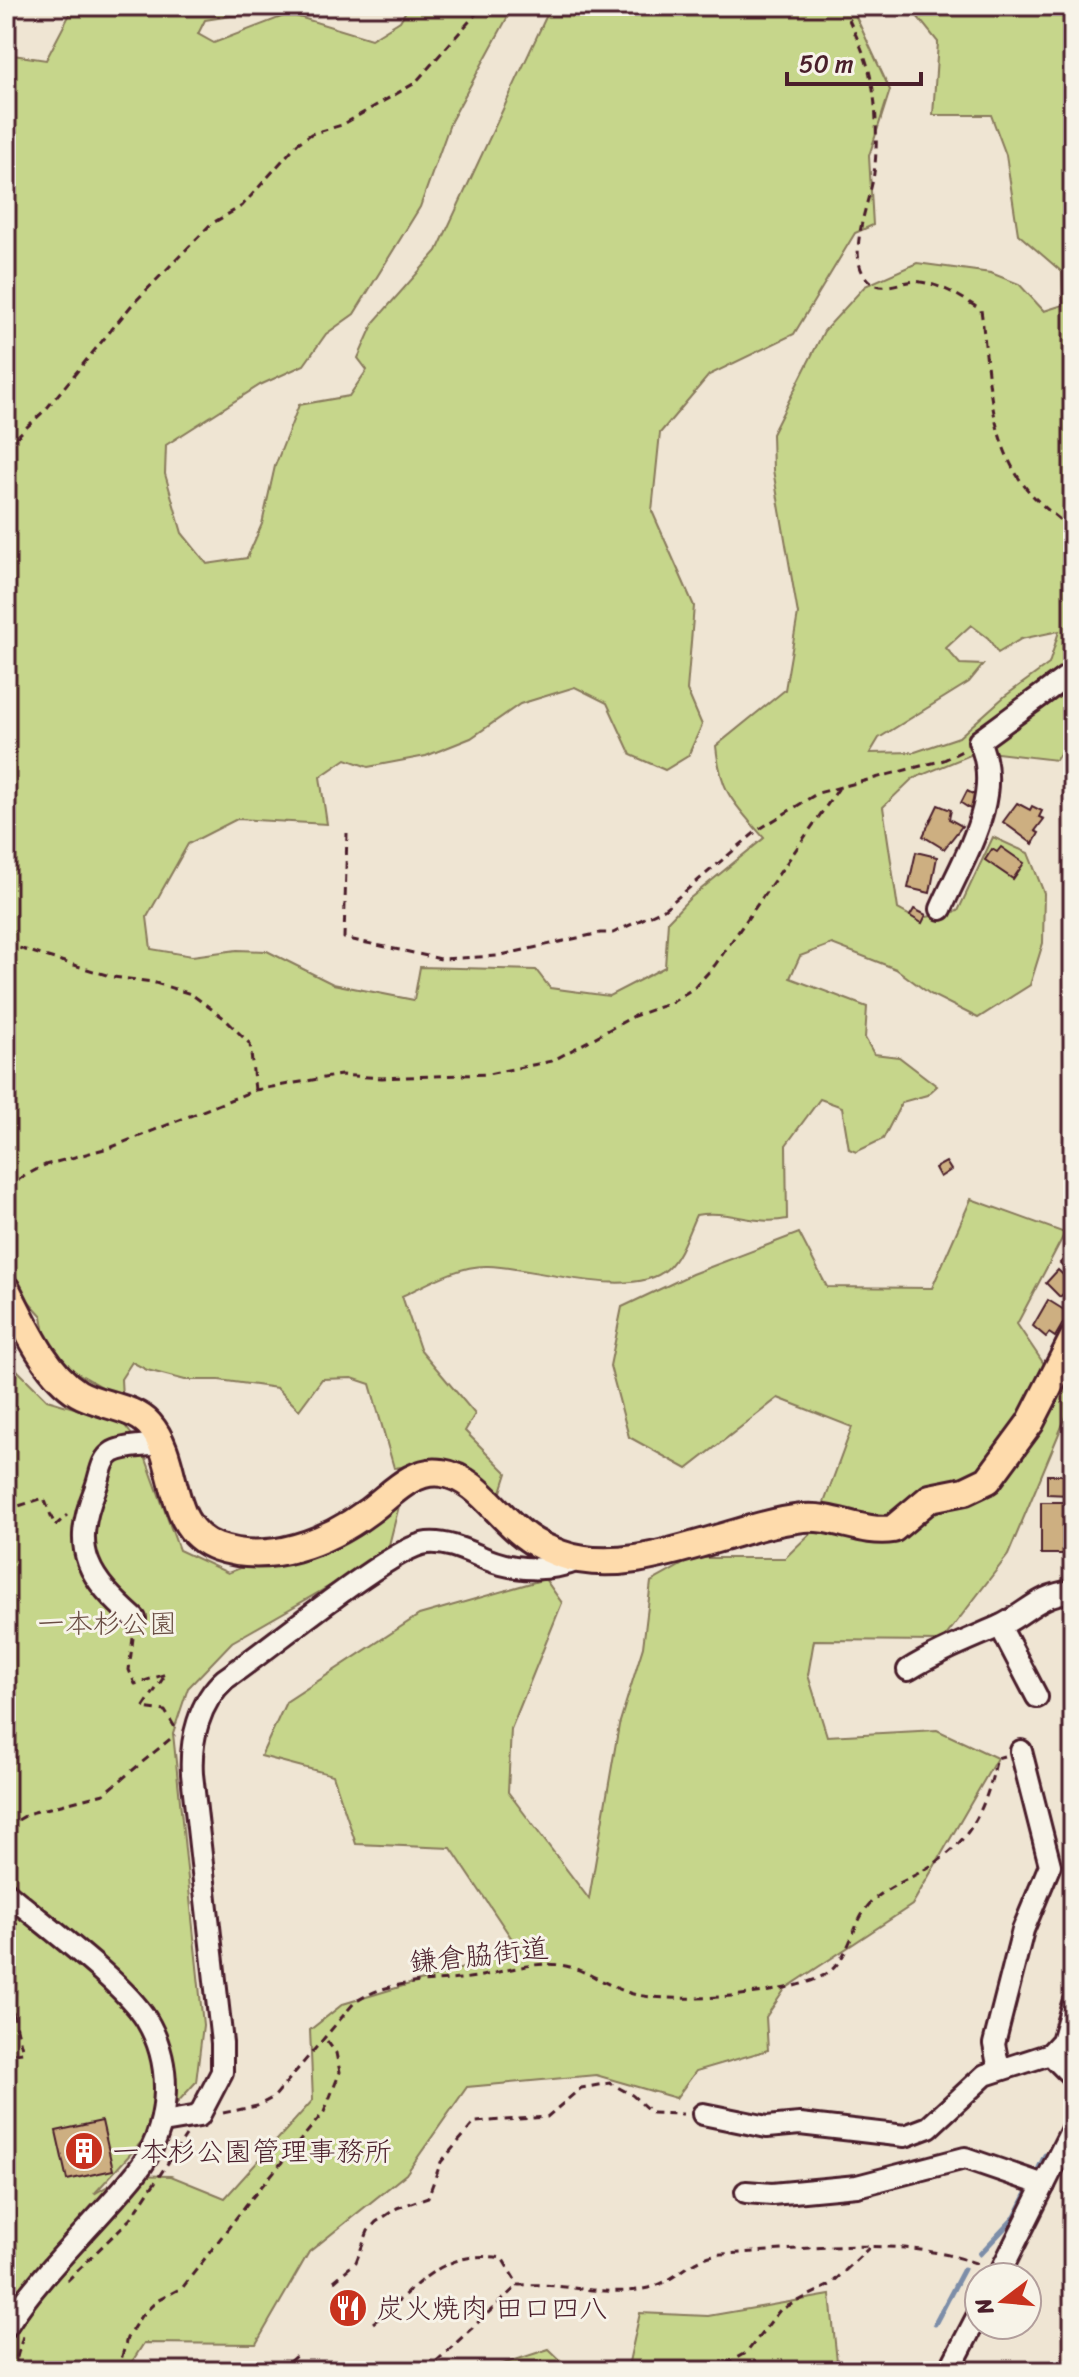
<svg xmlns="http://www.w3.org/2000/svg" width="1079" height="2377" font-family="Sriracha,'Klee One',sans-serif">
  <rect width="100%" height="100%" fill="#efe5d3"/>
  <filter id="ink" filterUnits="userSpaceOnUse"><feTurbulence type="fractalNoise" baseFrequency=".0125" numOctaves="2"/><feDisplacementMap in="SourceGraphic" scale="16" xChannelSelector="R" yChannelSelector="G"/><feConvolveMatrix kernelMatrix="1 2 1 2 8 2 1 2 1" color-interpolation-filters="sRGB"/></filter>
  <g filter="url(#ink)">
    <g fill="#c6d68b" stroke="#887a5b" stroke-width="2" fill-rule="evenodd">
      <path d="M63,6H248L237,15L205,20L198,34L214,43L289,14L371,39L400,21L409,6H511L512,9L451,121L420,207L354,314L326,334L304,365L260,385L166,445L165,474L182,533L207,564L247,558L262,524L275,466L299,405L349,396L367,370L358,358L374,322L437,251L551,6H851L890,90L869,156L873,225L855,233L794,334L709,375L660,433L652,511L694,606L687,690L702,725L688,756L665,770L631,755L607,703L575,687L520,704L471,738L426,756L368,767L346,759L320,777L327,824L237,819L188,844L147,917L151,949L192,956L237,950L267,951L333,984L414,1000L420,967L536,970L550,988L609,996L665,967L668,921L689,899L764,838C733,802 721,794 716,746L785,690L798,614L773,470L772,434L824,331L865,286L917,263L991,273L1019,284L1044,311L1063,305L1062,272L1018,234L1006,155L991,115H933L938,42L909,6H1073V733L1056,760L980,751L912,779L883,807L898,909L916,919L958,911L993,837L1028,853L1044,893L1043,943L1030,985L978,1018L930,994L896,969L832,944L800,956L790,978L867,1007L865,1038L874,1054L899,1057L937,1086L927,1095L902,1102L883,1139L856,1152L849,1149L842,1107L820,1099L786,1145L787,1219C755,1226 727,1209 696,1215C688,1232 681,1256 667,1269C632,1301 533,1267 488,1266C459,1265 427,1284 402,1296L420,1349L475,1414L465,1431L507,1473L500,1495L451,1460L394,1468L370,1384L352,1378L322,1379L299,1410L277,1388L219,1380H185L147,1370L132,1362L121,1379L122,1398L49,1357L42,1316L6,1276V54L46,60L70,14ZM971,625L988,638L998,653L1021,639L1059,631L1049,664L1005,696L959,737L915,752L870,753L879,738L969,682L983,665L960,664L946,648Z"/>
      <polygon points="971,1199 1065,1233 1017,1324 1046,1367 1073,1383 1073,1400 1008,1555 942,1641 814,1640 808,1675 827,1736 937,1730 997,1758 912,1905 785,1989 766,2017 768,2050 696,2071 676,2098 596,2075 467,2087 406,2174 309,2252 256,2344 144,2343 126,2371 6,2371 6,2318 15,2279 6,2287 6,1354 14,1367 47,1400 122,1422 142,1448 179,1550 228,1573 399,1506 387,1553 232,1642 188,1688 173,1733 203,2025 196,2082 94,2194 127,2175 171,2176 225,2198 313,2100 310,2030 343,2004 520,1951 451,1848 356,1844 333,1775 261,1756 286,1702 419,1615 545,1579 562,1603 511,1729 508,1792 589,1899 619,1725 643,1647 651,1582 694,1558 785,1558 814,1530 852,1427 778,1398 687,1469 629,1437 610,1366 622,1307 692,1274 799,1233 827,1287 932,1288"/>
      <polygon points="830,2295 838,2371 627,2371 640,2313 708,2316"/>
      <polygon points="549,2349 572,2371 481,2371"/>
    </g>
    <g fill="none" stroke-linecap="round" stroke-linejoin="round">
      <g stroke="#7b8da8" stroke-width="5">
        <polyline points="1035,2176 1045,2155"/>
        <polyline points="980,2254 1015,2217 1031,2185"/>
        <polyline points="935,2324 964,2269"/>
      </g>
    </g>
    <g fill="#cdaf81" stroke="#4a1f2b" stroke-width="2">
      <polygon points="967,791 979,797 972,810 961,803"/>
      <polygon points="1017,803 1030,810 1032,806 1042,811 1039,817 1044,819 1035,831 1039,833 1033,844 1003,822"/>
      <polygon points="938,805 951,810 949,819 962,826 944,849 923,836"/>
      <polygon points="1001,847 1024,863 1013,879 985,860 992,849 997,852"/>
      <polygon points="916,852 937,857 930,893 908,888"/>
      <polygon points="914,909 926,915 922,923 910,916"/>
      <polygon points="946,1162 951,1170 940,1177 935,1168"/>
      <polygon points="1072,1250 1073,1251 1072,1275 1060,1263"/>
      <polygon points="1058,1270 1073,1284 1060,1297 1046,1283"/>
      <polygon points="1048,1300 1069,1313 1055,1337 1049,1333 1046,1337 1033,1326"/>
      <polygon points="1047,1475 1070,1475 1069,1495 1047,1494"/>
      <rect x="1041" y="1502" width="27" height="52"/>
      <polygon points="102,2121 113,2170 67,2180 56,2131"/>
    </g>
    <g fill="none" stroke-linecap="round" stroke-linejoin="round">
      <g stroke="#4a1f2b" stroke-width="26">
        <g id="minor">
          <path d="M941,909C963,858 1005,796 979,741L1073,672"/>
          <path d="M135,1619C89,1578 70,1552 95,1490C101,1476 100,1460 113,1452C126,1445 147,1446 162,1444"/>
          <polyline points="1000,1626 1037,1697"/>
          <path d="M908,1670C937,1652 968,1640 1000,1626C1029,1612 1037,1595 1073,1591"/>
          <path d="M6,1892C44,1925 121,1980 146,2019C175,2067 170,2131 136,2173C94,2225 42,2271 6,2327"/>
          <polyline points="1050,2054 1062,2041 1073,2003"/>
          <polyline points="999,2070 994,2044 1023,1930 1050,1865 1021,1751"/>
          <polyline points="703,2114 767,2127 800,2124 905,2136 929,2127 985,2075 1050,2054 1073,2077"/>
          <path d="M163,2122L199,2116L222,2072V2043L192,1774C190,1740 199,1702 225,1679C264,1653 392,1546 427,1543C448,1541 467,1551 486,1559C516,1571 550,1572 581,1559"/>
          <polyline points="746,2192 772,2194 857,2186 965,2158 1044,2185"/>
          <polyline points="998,2277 1073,2127"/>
          <polyline points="949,2371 979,2313"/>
        </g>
      </g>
      <g stroke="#4a1f2b" stroke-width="32">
        <path id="major" d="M6,1289C24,1323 44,1372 78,1393C98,1405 134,1407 149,1424C181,1460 164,1528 217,1547C269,1565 326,1543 369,1511C391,1495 413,1468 442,1473C478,1478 499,1519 528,1538C537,1545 550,1550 560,1554C634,1581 728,1526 803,1518C834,1515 863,1534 893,1529L930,1498L965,1491L988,1480L1030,1423L1073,1339"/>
      </g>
      <g stroke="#4a1f2b" stroke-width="3" stroke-dasharray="8 6" stroke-linecap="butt">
        <path d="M843,6C852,28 865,52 870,75C877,102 878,145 874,173C871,199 844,257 868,280C884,295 903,278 921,282C945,286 961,297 981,310C990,373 987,450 1035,498C1047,510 1061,520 1073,531"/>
        <polyline points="6,447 47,408 131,306 211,224 242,206 298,143 311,134 342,125 415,83 483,6"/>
        <polyline points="347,833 344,938 441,959 497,956 600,933 613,933 664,909 758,830 818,793 944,760 962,751"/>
        <polyline points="6,944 113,977 152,982 191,994 224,1018 250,1044 255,1090"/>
        <polyline points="6,1186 45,1165 112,1147 255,1090 341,1075 382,1078 488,1074 552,1061 634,1016 671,1003 695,987 715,965 839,788"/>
        <polyline points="6,1510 44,1498 55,1526 67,1515"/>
        <polyline points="133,1638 129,1670 135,1684 166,1674 143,1708 165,1711 176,1729"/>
        <polyline points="6,1827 30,1813 104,1794 175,1735"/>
        <polyline points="1065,1874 1073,1875"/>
        <polyline points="6,1935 17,1923"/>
        <polyline points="6,1985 23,2052 6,2054"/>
        <path d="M223,2113L257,2106L274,2097L354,2003C391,1977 434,1984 476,1977C503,1972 533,1961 560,1965C585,1968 608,1987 633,1994C672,2004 796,1996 829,1972C853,1954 852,1916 877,1897C891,1886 909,1879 924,1870C971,1843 985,1810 997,1758L1004,1756"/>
        <polyline points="67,2281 131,2218 186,2136"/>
        <polyline points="334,2281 356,2262 368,2231 376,2222 397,2208 428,2197 441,2162 475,2122 547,2117 581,2088 610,2083 632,2095 652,2113 683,2114"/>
        <path d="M373,2323C416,2288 441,2248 502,2258L518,2285C562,2282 604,2298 648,2288C676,2282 692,2256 721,2254C807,2250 899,2234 981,2265"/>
        <polyline points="13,2371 23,2336"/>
        <polyline points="118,2371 127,2338 141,2316 157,2301 183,2287 246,2205 324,2112 340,2072 336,2053 324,2037"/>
        <polyline points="279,2371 297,2355"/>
        <polyline points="426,2371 518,2285"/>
        <polyline points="713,2371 747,2352 780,2310 830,2285 869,2248"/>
      </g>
      <use href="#minor" stroke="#f7f3e8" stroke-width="20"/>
      <use href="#major" stroke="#fedbac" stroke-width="26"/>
    </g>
  </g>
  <defs>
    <g id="building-disc" transform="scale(2)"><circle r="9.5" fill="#c8321e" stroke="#f7f3e8"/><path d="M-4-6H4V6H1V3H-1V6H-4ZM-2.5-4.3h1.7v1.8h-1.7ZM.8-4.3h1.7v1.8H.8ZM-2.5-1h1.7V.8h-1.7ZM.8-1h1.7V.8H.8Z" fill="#fff"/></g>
    <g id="restaurant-disc" transform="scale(2)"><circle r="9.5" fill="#c8321e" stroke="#f7f3e8"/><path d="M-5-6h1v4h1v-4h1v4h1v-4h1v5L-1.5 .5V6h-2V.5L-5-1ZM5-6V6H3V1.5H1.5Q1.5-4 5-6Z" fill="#fff"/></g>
  </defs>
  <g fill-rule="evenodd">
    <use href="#building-disc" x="84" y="2151"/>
    <use href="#restaurant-disc" x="348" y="2308"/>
  </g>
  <g text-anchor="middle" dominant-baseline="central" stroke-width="6" stroke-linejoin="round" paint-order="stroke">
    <g font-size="28" fill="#694d43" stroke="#f7f3e8">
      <text x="107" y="1623">一本杉公園</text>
    </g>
    <g font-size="28" fill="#4a1f2b" stroke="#f7f3e8">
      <text transform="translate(479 1955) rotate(-6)">鎌倉脇街道</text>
    </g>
    <g font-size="28" fill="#4a1f2b" stroke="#f7f3e8" text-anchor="start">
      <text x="112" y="2151">一本杉公園管理事務所</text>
      <text x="376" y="2308">炭火焼肉 田口四八</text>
    </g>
  </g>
  <rect width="1079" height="2377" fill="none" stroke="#f7f3e8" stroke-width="32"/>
  <rect x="16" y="16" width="1047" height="2345" fill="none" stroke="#4a1f2b" stroke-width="3" filter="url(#ink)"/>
  <g transform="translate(1003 2301) rotate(254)"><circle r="38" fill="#f7f3e8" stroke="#b29e9c" stroke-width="2"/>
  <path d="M0-6L14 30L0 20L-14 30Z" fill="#c8321e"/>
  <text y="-12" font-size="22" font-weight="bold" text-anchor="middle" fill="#4a1f2b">N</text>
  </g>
  <path d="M787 72v12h134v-12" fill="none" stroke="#4a1f2b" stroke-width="4"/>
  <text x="799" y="72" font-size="24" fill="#4a1f2b" stroke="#f7f3e8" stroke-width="6" paint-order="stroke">50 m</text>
</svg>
